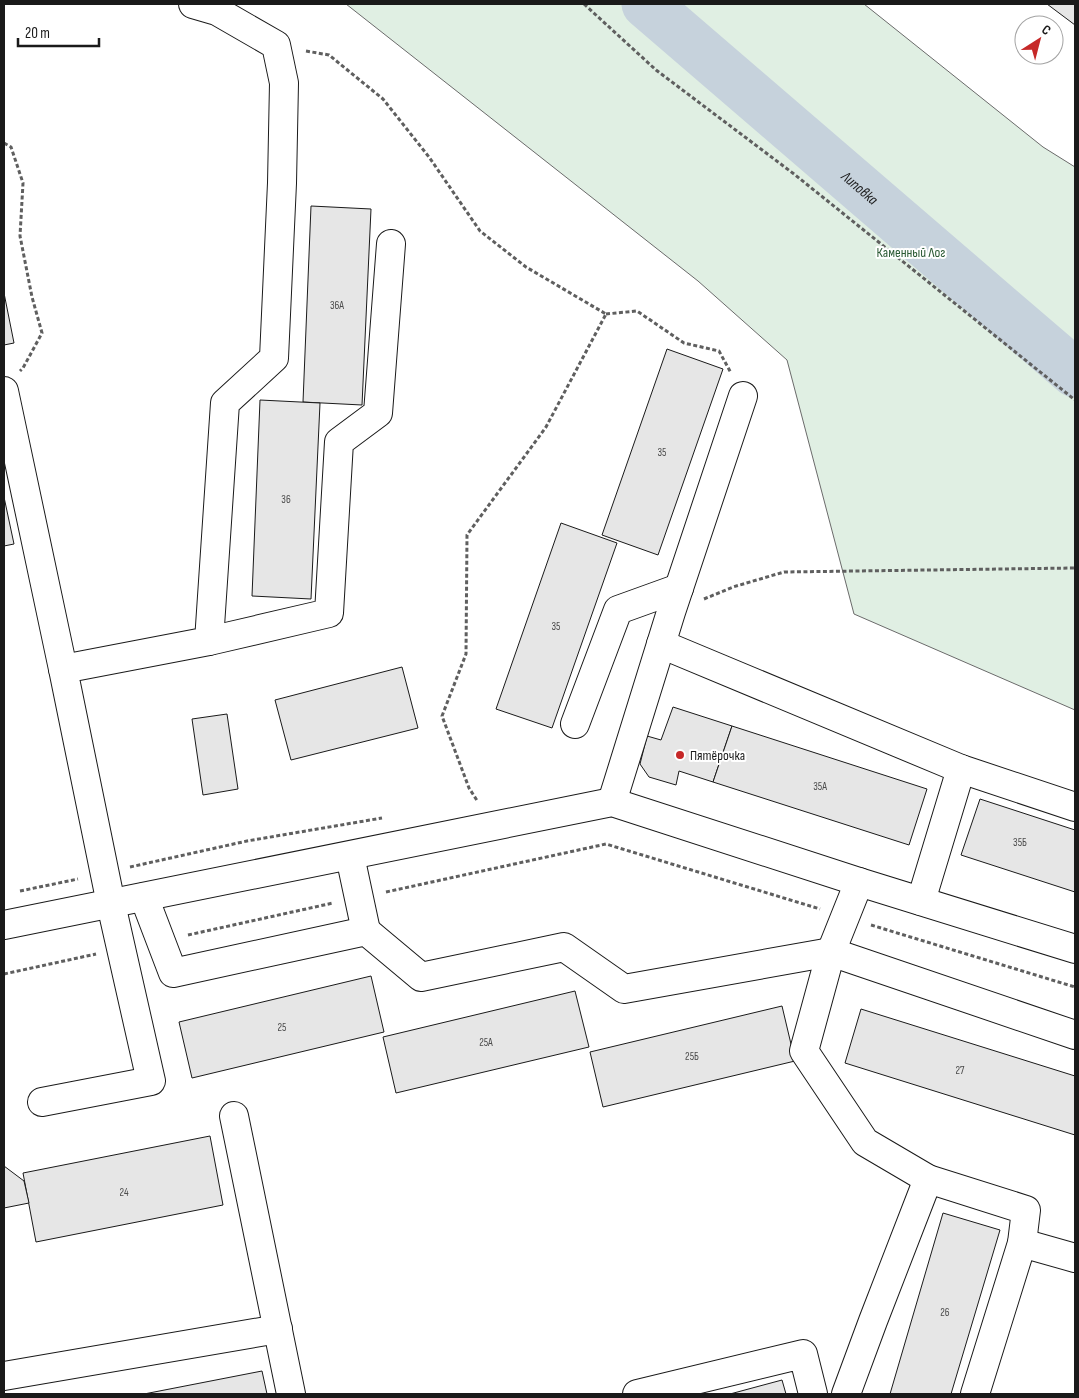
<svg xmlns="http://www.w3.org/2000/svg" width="1079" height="1398" font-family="'Sofia Sans Condensed',sans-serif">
  <rect width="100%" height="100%" fill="#fff"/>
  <polygon fill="#e0efe3" stroke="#6a6a6a" points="346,4 864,4 1043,147 1075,167 1075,710 854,614 787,360 698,281"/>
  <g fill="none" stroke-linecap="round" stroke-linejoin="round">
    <path stroke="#c6d2dc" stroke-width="49" id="s1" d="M646,4L1075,373"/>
  </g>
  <g fill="#e6e6e6" stroke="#1a1a1a">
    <polygon points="1047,4 1075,4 1075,25"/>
    <polygon points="311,206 371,209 362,405 303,402"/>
    <polygon points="4,293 14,343 4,345"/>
    <polygon points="667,349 723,369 658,555 602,535"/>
    <polygon points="260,400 320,403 311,599 252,596"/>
    <polygon points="4,497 14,544 4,546"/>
    <polygon points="561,523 617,543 552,728 496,709"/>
    <polygon points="402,667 418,728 291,760 275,700"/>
    <polygon points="673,707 732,726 713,782 679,771 676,785 649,777 640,764 647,736 661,740"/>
    <polygon points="227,714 238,789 203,795 192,719"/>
    <polygon points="732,726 927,789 909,845 713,782"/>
    <polygon points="980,799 1075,830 1075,892 961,855"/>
    <polygon points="371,976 384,1032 192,1078 179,1022"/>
    <polygon points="575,991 589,1047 396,1093 383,1037"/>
    <polygon points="782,1006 795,1061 603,1107 590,1052"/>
    <polygon points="861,1009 1075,1076 1075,1135 845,1063"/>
    <polygon points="210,1136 223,1205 36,1242 23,1173"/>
    <polygon points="4,1166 24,1181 29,1203 4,1208"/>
    <polygon points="943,1213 1000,1230 951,1394 890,1394"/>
    <polygon points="262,1371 267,1394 144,1394"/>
    <polygon points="782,1380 786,1394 730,1394"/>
  </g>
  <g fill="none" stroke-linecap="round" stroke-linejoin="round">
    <g stroke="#1a1a1a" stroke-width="30">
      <g id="minor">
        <polyline points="4,391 63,669"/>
        <polyline points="209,641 329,613 339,442 378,413 391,244"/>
        <polyline points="661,644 961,769 1075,807"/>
        <polyline points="575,724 618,610 679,588"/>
        <polyline points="612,802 671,612 743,396"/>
        <polyline points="350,856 366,931"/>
        <polyline points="859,882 831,952 804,1051 865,1142 928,1179 1026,1210 1022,1243 975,1394"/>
        <polyline points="144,897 173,973 366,931 421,977 564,947 624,989 831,952 1075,1035"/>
        <polyline points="921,901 961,769"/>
        <polyline points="4,925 612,802 859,882 1075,949"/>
        <polyline points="42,1102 151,1081 111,904 63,669 209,641 225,403 274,358 282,183 284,83 276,45 217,11 193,4"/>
        <polyline points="234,1116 291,1394"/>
        <polyline points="1022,1243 1075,1258"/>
        <polyline points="4,1376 278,1329"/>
        <polyline points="637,1394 803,1354 813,1394"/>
        <polyline points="846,1394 873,1321 928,1179"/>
      </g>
    </g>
    <g stroke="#5f5f5f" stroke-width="3" stroke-dasharray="4 2.5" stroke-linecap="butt">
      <polyline points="584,4 656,70 794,174 1075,400"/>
      <polyline points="306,51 329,55 383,99 429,157 480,231 526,267 606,314 546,427 467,535 466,654 442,716 469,788 478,802"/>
      <polyline points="4,143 11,147 23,183 20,236 32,297 42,333 23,368 20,371"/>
      <polyline points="606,314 637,311 684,343 719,351 731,373"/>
      <polyline points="704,599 733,587 784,572 1075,568"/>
      <polyline points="130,867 247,841 382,818"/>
      <polyline points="20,891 78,879"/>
      <polyline points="386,892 606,844 820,909"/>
      <polyline points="871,925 1075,987"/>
      <polyline points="188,935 333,903"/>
      <polyline points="4,974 96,954"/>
    </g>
    <use href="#minor" stroke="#fff" stroke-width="28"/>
  </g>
  <circle fill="#c62828" stroke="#fff" stroke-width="2" cx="680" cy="755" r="5"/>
  <g text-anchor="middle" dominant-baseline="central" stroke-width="4" stroke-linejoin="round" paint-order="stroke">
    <g font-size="11" fill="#4d4d4d">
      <text x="337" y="305">36А</text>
      <text x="662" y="452">35</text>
      <text x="286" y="499">36</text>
      <text x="556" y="626">35</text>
      <text x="820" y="786">35А</text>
      <text x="1020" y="842">35Б</text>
      <text x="282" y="1027">25</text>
      <text x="486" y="1042">25А</text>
      <text x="692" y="1056">25Б</text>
      <text x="960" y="1070">27</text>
      <text x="124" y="1192">24</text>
      <text x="945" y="1312">26</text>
    </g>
    <g font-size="14" fill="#2b5a34" stroke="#fff">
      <text x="911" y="252">Каменный Лог</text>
    </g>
    <g font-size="14" fill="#1a1a1a" stroke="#fff" text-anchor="start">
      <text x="690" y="755">Пятёрочка</text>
    </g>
    <g font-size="15" font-style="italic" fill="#1a1a1a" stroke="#fff">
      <text stroke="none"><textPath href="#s1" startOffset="282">Липовка</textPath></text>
    </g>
  </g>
  <rect width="1079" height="1398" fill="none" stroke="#1a1a1a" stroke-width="10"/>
  <g transform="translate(1039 40) rotate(36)"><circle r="24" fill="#ffffff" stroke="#a3a3a3"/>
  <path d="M0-4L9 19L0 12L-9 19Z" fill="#c62828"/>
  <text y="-8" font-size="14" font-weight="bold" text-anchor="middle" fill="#1a1a1a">С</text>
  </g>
  <path d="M18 38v8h81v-8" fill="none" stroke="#1a1a1a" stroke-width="2.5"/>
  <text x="25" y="38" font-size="15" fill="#1a1a1a" stroke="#ffffff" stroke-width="4" paint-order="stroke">20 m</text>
</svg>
